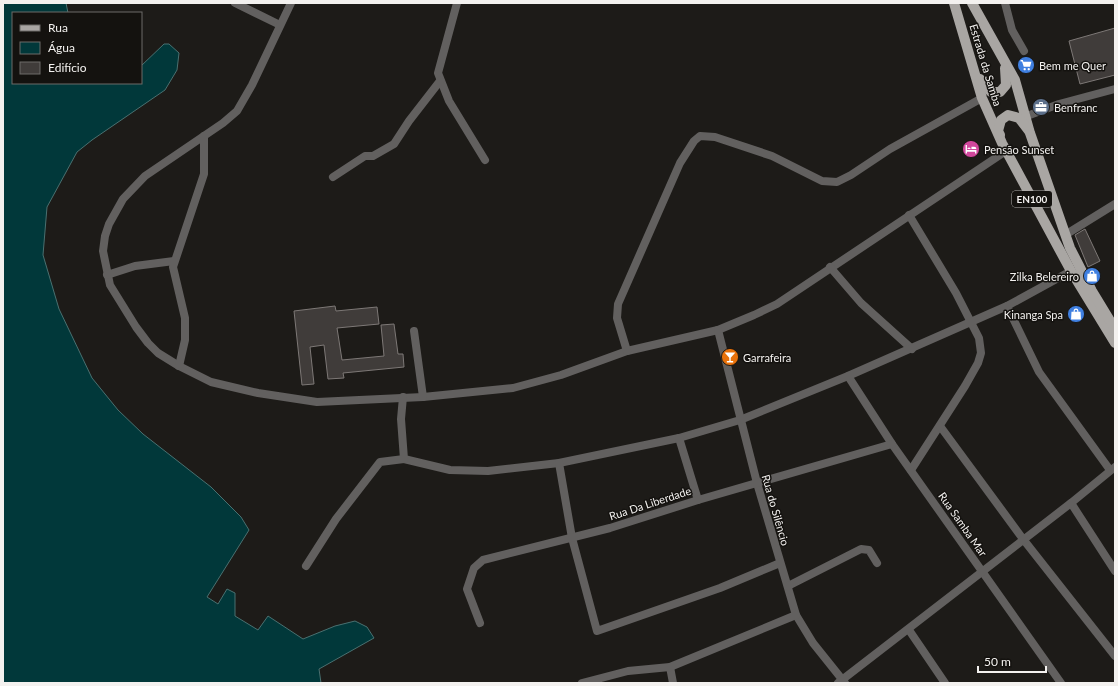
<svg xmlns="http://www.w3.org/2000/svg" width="1118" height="686" font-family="Lato,sans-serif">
  <rect width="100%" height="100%" fill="#1d1b18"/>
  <polygon fill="#01383a" stroke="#4a7070" points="3,3 66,3 68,13 13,13 13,83 141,83 141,66 164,44 169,44 179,53 177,70 165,90 92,140 77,152 47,207 43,255 59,309 92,378 118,410 143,434 211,487 241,517 249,530 207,597 218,604 227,589 235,593 235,616 258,630 268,616 303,639 335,626 355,621 367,627 374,638 319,669 321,683 3,683"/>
  <g fill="#403c3a" stroke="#7d7876">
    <polygon points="1115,28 1115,75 1080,84 1069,41"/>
    <polygon points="1085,229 1100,261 1088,267 1075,235"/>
    <polygon points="335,306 336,311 377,307 379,324 337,328 342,360 384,356 381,325 394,324 398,354 403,354 404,367 343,373 344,378 328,379 324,345 310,347 314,384 302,385 294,311"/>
  </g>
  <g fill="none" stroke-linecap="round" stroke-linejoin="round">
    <g stroke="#62605f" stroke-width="8">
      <polyline points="235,3 280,25"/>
      <polyline points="291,3 252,85 237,111 223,123 145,176 123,199 109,224 105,236 103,251 110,285 136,327 148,343 158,353 179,366 211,382 258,393 317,402 423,397 513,388 561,375 627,351 718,330 754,315 777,304 1006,151"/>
      <polyline points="457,3 438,73 449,101 485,160"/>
      <polyline points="1005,3 1012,30 1024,51"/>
      <polyline points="1027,116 1059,104 1115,89"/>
      <polyline points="333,177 365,156 373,156 394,144 409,121 440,81"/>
      <polyline points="909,215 956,293 979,338 981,353 978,363 965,386 911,470"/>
      <polyline points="1065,235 1115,204"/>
      <polyline points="830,267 861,303 912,349"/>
      <polyline points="107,275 135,266 174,261"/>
      <polyline points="1007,306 1039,372 1110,470"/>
      <polyline points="718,330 757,483 796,615 813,643 845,683"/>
      <polyline points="414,331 423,397"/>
      <polyline points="627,351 617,318 618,304 680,163 694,141 700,136 715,137 772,156 822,181 837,182 851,175 890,149 982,98"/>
      <polyline points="179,366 185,340 185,318 173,267 204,174 204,136"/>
      <polyline points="848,376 892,444 1061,683"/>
      <polyline points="403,397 401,419 404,459 450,470 488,471 559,463 679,438 740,420 848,376 1007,306 1071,271"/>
      <polyline points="940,426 1023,539 1115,656"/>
      <polyline points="679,438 698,500"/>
      <polyline points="559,463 572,538 597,631 720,588 780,563"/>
      <polyline points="1071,503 1115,571"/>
      <polyline points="306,566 336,519 380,462 404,459"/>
      <polyline points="788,586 861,549 869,550 877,563"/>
      <polyline points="480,623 467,589 474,568 483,560 610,528 698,500 892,444"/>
      <polyline points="909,630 945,683"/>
      <polyline points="670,667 673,683"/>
      <polyline points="582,683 628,671 670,667 796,615"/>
      <polyline points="838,683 1071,503 1115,467"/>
    </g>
    <g stroke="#a9a6a3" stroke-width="10">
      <polyline points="954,3 982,98 1002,143 1071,271 1115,343"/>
      <polyline points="972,3 1015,80 1030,133 1070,248 1092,291 1115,329"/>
      <polyline points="980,79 991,92 1000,92 1006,85 1005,68"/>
      <polyline points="1000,135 998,131 1001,120 1008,115 1019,118 1029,131"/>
    </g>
  </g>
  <defs>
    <g id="supermarket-disc" transform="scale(0.9)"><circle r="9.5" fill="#3f7fe0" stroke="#14120f"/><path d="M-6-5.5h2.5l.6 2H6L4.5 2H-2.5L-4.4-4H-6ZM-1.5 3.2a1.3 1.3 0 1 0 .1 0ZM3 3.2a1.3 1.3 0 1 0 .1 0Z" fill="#fff"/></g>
    <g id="office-disc" transform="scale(0.9)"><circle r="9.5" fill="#5c6f8a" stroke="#14120f"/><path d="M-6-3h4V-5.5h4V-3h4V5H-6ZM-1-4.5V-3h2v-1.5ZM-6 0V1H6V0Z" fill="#fff"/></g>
    <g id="hotel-disc" transform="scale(0.9)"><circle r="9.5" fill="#d1479c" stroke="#14120f"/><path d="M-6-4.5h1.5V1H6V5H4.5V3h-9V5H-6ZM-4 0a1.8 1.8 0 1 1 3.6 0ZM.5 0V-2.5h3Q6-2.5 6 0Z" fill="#fff"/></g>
    <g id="shop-disc" transform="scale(0.9)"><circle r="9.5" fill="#3f7fe0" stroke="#14120f"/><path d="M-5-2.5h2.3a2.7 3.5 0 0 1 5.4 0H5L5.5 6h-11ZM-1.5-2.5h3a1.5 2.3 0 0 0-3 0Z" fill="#fff"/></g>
    <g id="bar-disc" transform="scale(0.9)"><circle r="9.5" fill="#e8710a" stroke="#14120f"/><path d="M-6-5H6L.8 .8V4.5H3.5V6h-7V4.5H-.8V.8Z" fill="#fff"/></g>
  </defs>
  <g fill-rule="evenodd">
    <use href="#supermarket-disc" x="1026" y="65"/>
    <use href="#office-disc" x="1041" y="107"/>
    <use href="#hotel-disc" x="971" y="149"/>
    <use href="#shop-disc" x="1092" y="276"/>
    <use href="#shop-disc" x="1076" y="314"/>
    <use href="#bar-disc" x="730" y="357"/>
  </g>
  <g text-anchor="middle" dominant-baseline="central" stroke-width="3" stroke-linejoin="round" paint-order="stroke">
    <rect fill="#14120f" stroke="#b0aeac" stroke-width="1" x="1012" y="191" width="40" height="16" rx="3"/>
    <g font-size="10" font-weight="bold" fill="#f3f1ef">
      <text x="1032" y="199">EN100</text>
    </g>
    <g font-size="11" fill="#f3f1ef" stroke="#14120f">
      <text transform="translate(986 65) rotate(73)">Estrada da Samba</text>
      <text transform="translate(650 503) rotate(-18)">Rua Da Liberdade</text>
      <text transform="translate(776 510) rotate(74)">Rua do Silêncio</text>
      <text transform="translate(963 524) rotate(55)">Rua Samba Mar</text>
    </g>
    <g font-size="11" fill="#f3f1ef" stroke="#14120f" text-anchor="start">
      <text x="1039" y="65">Bem me Quer</text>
      <text x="1054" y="107">Benfranc</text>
      <text x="984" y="149">Pensão Sunset</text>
      <text x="1079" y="276" text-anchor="end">Zilka Belereiro</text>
      <text x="1063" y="314" text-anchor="end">Kinanga Spa</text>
      <text x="743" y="357">Garrafeira</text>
    </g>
  </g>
  <rect width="1118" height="686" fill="none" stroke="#f3f1ef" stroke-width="8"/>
  <rect x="12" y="12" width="130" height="72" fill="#14120f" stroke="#6d6b69"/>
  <rect x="20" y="25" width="20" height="6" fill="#a9a6a3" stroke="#6d6b69"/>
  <text x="48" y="32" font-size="12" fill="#f3f1ef">Rua</text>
  <rect x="20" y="42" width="20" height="12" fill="#01383a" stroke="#6d6b69"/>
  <text x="48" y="52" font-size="12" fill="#f3f1ef">Água</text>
  <rect x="20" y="62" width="20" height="12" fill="#403c3a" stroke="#6d6b69"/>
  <text x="48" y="72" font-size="12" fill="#f3f1ef">Edifício</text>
  <path d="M978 666v6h68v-6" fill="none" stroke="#f3f1ef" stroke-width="2"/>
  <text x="984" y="666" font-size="12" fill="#f3f1ef" stroke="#14120f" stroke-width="3" paint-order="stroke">50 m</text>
</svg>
